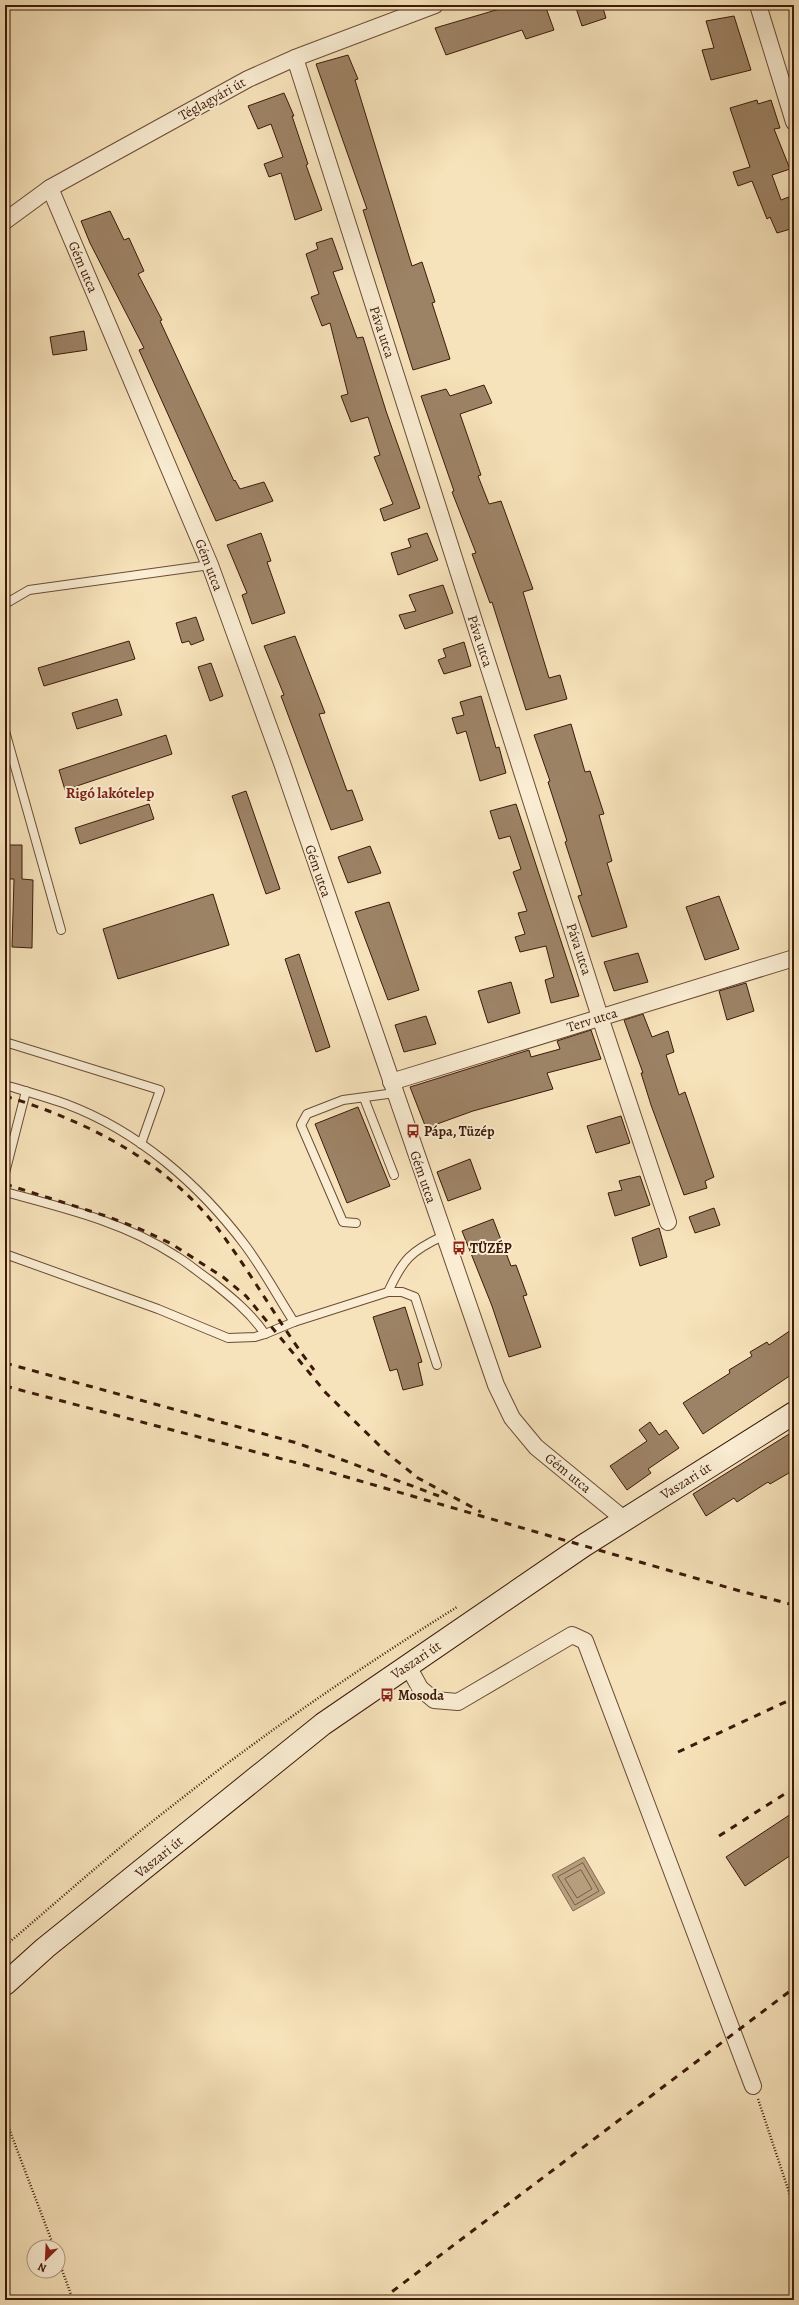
<svg xmlns="http://www.w3.org/2000/svg" width="799" height="2305" font-family="Alegreya,serif">
  <rect width="100%" height="100%" fill="#f7e3bb"/>
  <filter id="stains"><feTurbulence type="fractalNoise" baseFrequency=".005" numOctaves="4"/><feColorMatrix values="0 0 0 0 .2 0 0 0 0 .09 0 0 0 0 .02 0 0 0 .5 -.17"/></filter>
  <radialGradient id="worn" r=".72"><stop offset=".6" stop-color="#630" stop-opacity="0"/><stop offset="1" stop-color="#630" stop-opacity=".3"/></radialGradient>
  <polygon fill="#b79f7e" stroke="#866a4f" points="584,1857 605,1893 573,1911 552,1875"/>
  <g fill="none" stroke-linecap="round" stroke-linejoin="round">
    <g stroke="#7a5c44" stroke-width="1">
      <polygon points="583,1863 599,1891 575,1905 558,1877"/>
      <polygon points="581,1870 592,1889 577,1898 565,1879"/>
    </g>
  </g>
  <g fill="#9d8366" stroke="#3c1a09">
    <polygon points="513,5 545,5 554,30 526,39 522,30 446,55 435,28"/>
    <polygon points="575,5 602,5 606,18 582,26"/>
    <polygon points="734,16 751,70 711,80 702,50 714,48 706,21"/>
    <polygon points="348,55 358,79 355,80 412,266 422,262 435,302 432,303 450,359 413,370 363,210 367,209 316,64"/>
    <polygon points="284,93 294,116 292,116 308,164 306,165 322,210 295,220 281,173 269,177 264,164 283,157 271,124 258,129 248,106"/>
    <polygon points="757,100 758,104 771,100 780,128 774,129 790,169 772,175 781,200 794,195 794,228 777,233 770,217 767,219 752,181 738,186 733,172 750,167 730,108"/>
    <polygon points="110,211 124,240 129,238 144,271 138,274 162,320 160,321 234,481 235,480 240,489 264,482 273,501 216,521 139,350 144,348 90,243 81,221"/>
    <polygon points="332,238 343,269 333,272 357,338 363,337 386,411 420,508 384,521 380,509 393,504 374,457 380,455 368,417 351,422 341,396 348,394 330,323 322,326 311,297 319,294 306,254 318,249 316,243"/>
    <polygon points="84,331 87,350 53,355 50,337"/>
    <polygon points="484,385 492,403 460,414 481,475 478,476 489,504 501,501 533,589 523,592 549,678 560,675 567,699 526,710 492,602 490,603 472,554 476,553 452,492 454,491 421,396 446,389 450,396"/>
    <polygon points="261,533 271,561 267,562 285,613 252,624 242,595 247,593 227,545"/>
    <polygon points="427,533 438,560 398,575 391,553 411,547 408,539"/>
    <polygon points="443,585 453,613 405,629 399,615 416,611 409,595"/>
    <polygon points="196,617 204,640 191,645 189,641 182,643 176,623"/>
    <polygon points="295,636 325,713 319,714 347,791 352,790 363,820 331,830 281,696 284,695 264,646"/>
    <polygon points="129,641 135,659 44,686 38,668"/>
    <polygon points="464,642 471,666 444,674 438,660 446,657 443,649"/>
    <polygon points="211,663 223,696 210,701 198,667"/>
    <polygon points="481,696 496,748 499,747 506,773 480,781 466,731 457,734 452,718 464,715 460,702"/>
    <polygon points="117,699 122,715 77,729 72,713"/>
    <polygon points="571,724 585,772 590,771 604,814 599,815 612,861 607,863 627,927 592,937 578,896 582,895 565,842 567,841 548,782 550,781 534,735"/>
    <polygon points="166,735 172,754 65,790 59,770"/>
    <polygon points="246,791 280,889 266,894 232,796"/>
    <polygon points="149,804 154,819 80,844 75,828"/>
    <polygon points="516,804 579,996 551,1003 545,980 554,977 546,946 520,952 515,937 525,934 518,913 527,911 513,872 521,869 510,836 499,839 490,811"/>
    <polygon points="5,845 22,845 22,879 33,880 32,948 12,947 14,879 5,879"/>
    <polygon points="370,846 381,873 348,883 338,857"/>
    <polygon points="213,894 229,945 118,979 103,929"/>
    <polygon points="719,896 739,949 705,960 686,907"/>
    <polygon points="389,902 419,990 388,1000 355,912"/>
    <polygon points="638,953 648,982 614,991 604,962"/>
    <polygon points="299,954 330,1047 316,1052 285,959"/>
    <polygon points="511,982 520,1013 488,1023 478,991"/>
    <polygon points="746,983 754,1011 727,1020 719,991"/>
    <polygon points="643,1014 652,1037 668,1031 674,1052 666,1055 679,1095 685,1092 714,1177 705,1181 707,1188 684,1195 651,1105 641,1073 643,1073 624,1020"/>
    <polygon points="426,1016 436,1044 404,1052 395,1025"/>
    <polygon points="591,1030 601,1059 547,1073 553,1089 473,1111 426,1128 410,1087 529,1050 531,1057 560,1049 557,1041"/>
    <polygon points="358,1107 390,1186 347,1203 315,1124"/>
    <polygon points="621,1116 630,1143 596,1153 587,1126"/>
    <polygon points="470,1159 481,1189 448,1201 437,1172"/>
    <polygon points="640,1176 650,1205 615,1216 608,1193 622,1190 619,1181"/>
    <polygon points="714,1208 720,1225 695,1233 689,1217"/>
    <polygon points="493,1219 511,1266 516,1265 527,1295 523,1296 541,1347 509,1357 492,1306 462,1231"/>
    <polygon points="659,1228 667,1257 640,1266 632,1238"/>
    <polygon points="405,1307 422,1362 418,1363 423,1385 403,1390 397,1369 390,1371 373,1317"/>
    <polygon points="794,1328 794,1373 703,1434 683,1403 730,1373 729,1370 752,1356 750,1352 767,1342 769,1345"/>
    <polygon points="650,1422 659,1435 666,1430 679,1448 648,1469 651,1473 627,1490 610,1466 647,1441 639,1430"/>
    <polygon points="794,1431 794,1470 770,1484 768,1482 737,1502 734,1498 706,1516 693,1494"/>
    <polygon points="794,1812 794,1853 745,1886 726,1857"/>
  </g>
  <g fill="none" stroke-linecap="round" stroke-linejoin="round">
    <g stroke="#6b4c36" stroke-width="10">
      <g id="lane">
        <polyline points="5,604 29,590 210,565"/>
        <polyline points="5,731 61,930"/>
        <polyline points="5,1042 160,1090 141,1144"/>
        <path d="M5,1085C25,1091 46,1097 66,1104C138,1131 199,1184 245,1245C263,1269 278,1297 294,1322"/>
        <polyline points="364,1098 394,1175"/>
        <polyline points="5,1173 26,1091"/>
        <path d="M5,1192C64,1208 124,1222 176,1256C188,1263 199,1273 211,1281C231,1297 251,1313 265,1334"/>
        <polyline points="356,1223 343,1222 301,1125 307,1114 343,1100 395,1093"/>
        <path d="M5,1254L158,1309L228,1338L255,1337L265,1334L294,1322L388,1292C403,1259 411,1251 443,1236"/>
        <polyline points="388,1292 402,1292 415,1297 437,1365"/>
      </g>
    </g>
    <g stroke="#6b4c36" stroke-width="18">
      <g id="street">
        <polyline points="758,5 794,122"/>
        <polyline points="295,58 600,1017 668,1222"/>
        <polyline points="50,188 210,565 282,763 496,1385 512,1418 536,1447 625,1520"/>
        <polyline points="5,221 50,188 248,79 295,58 435,5"/>
        <polyline points="391,1082 794,958"/>
        <polyline points="408,1666 420,1688 434,1700 458,1702 572,1635 585,1641 753,2086"/>
      </g>
    </g>
    <g stroke="#3c1a09" stroke-width="24">
      <polyline id="secondary" points="5,1984 45,1948 323,1724 583,1546 794,1413"/>
    </g>
    <g stroke="#3c1a09" stroke-width="2.5" stroke-dasharray="1 2" stroke-linecap="butt">
      <path d="M5,1946C60,1899 115,1850 172,1806C263,1734 358,1669 457,1607"/>
      <polyline points="758,2099 794,2207"/>
      <polyline points="5,2118 54,2247"/>
      <polyline points="58,2259 73,2300"/>
    </g>
    <use href="#lane" stroke="#faedd3" stroke-width="8"/>
    <use href="#street" stroke="#faedd3" stroke-width="16"/>
    <use href="#secondary" stroke="#faedd3" stroke-width="22"/>
    <g stroke="#3c1a09" stroke-width="3" stroke-dasharray="7 7" stroke-linecap="butt">
      <path d="M5,1096C93,1123 176,1166 229,1244C258,1285 283,1329 314,1370"/>
      <polyline points="5,1184 106,1216 140,1229 170,1243 223,1277 246,1296 326,1393 387,1453 418,1478 481,1512"/>
      <polyline points="5,1363 297,1443 439,1496"/>
      <polyline points="5,1386 305,1465 740,1591 794,1605"/>
      <polyline points="678,1752 794,1698"/>
      <polyline points="719,1836 794,1788"/>
      <polyline points="381,2300 794,1988"/>
    </g>
  </g>
  <defs>
    <g id="bus-bare" transform="scale(1.08)"><path d="M-5-6H5V4H4V6H2V4H-2V6H-4V4H-5ZM-3.5-4V0h7V-4ZM-3.5 1.2v1.5H-2V1.2ZM2 1.2v1.5H3.5V1.2Z" fill="#8f2418" stroke="#faedd3" stroke-width="2.5" paint-order="stroke"/></g>
  </defs>
  <g fill-rule="evenodd">
    <use href="#bus-bare" x="413" y="1131"/>
    <use href="#bus-bare" x="459" y="1248"/>
    <use href="#bus-bare" x="387" y="1695"/>
  </g>
  <g text-anchor="middle" dominant-baseline="central" stroke-width="4" stroke-linejoin="round" paint-order="stroke">
    <g font-size="14" fill="#3c1a09" stroke="#faedd3">
      <text transform="translate(212 99) rotate(-29)">Téglagyári út</text>
      <text transform="translate(83 267) rotate(67)">Gém utca</text>
      <text transform="translate(382 332) rotate(72)">Páva utca</text>
      <text transform="translate(209 565) rotate(69)">Gém utca</text>
      <text transform="translate(480 641) rotate(72)">Páva utca</text>
      <text transform="translate(318 871) rotate(71)">Gém utca</text>
      <text transform="translate(579 949) rotate(72)">Páva utca</text>
      <text transform="translate(592 1020) rotate(-17)">Terv utca</text>
      <text transform="translate(423 1177) rotate(71)">Gém utca</text>
      <text transform="translate(568 1473) rotate(39)">Gém utca</text>
      <text transform="translate(686 1481) rotate(-32)">Vaszari út</text>
      <text transform="translate(416 1660) rotate(-34)">Vaszari út</text>
      <text transform="translate(159 1857) rotate(-39)">Vaszari út</text>
    </g>
    <g font-size="14" font-weight="bold" fill="#3c1a09" stroke="#faedd3" text-anchor="start">
      <text x="424" y="1131">Pápa, Tüzép</text>
      <text x="470" y="1248">TÜZÉP</text>
      <text x="398" y="1695">Mosoda</text>
    </g>
    <g font-size="15" font-weight="bold" fill="#7a1f14" stroke="#faedd3">
      <text x="110" y="793">Rigó lakótelep</text>
    </g>
  </g>
  <rect width="799" height="2305" fill="none" stroke="#f7e3bb" stroke-width="20"/>
  <rect x="6" y="6" width="787" height="2293" fill="none" stroke="#3c1a09" stroke-width="2"/>
  <rect x="10" y="10" width="779" height="2285" fill="none" stroke="#3c1a09"/>
  <g transform="translate(46 2259) rotate(204)"><circle r="19" fill="#faedd3" stroke="#ae9982"/>
  <path d="M0-3L7 15L0 10L-7 15Z" fill="#8f2418"/>
  <text y="-6" font-size="11" font-weight="bold" text-anchor="middle" fill="#3c1a09">N</text>
  </g>
  <rect width="100%" height="100%" filter="url(#stains)"/>
  <rect width="100%" height="100%" fill="url(#worn)"/>
</svg>
